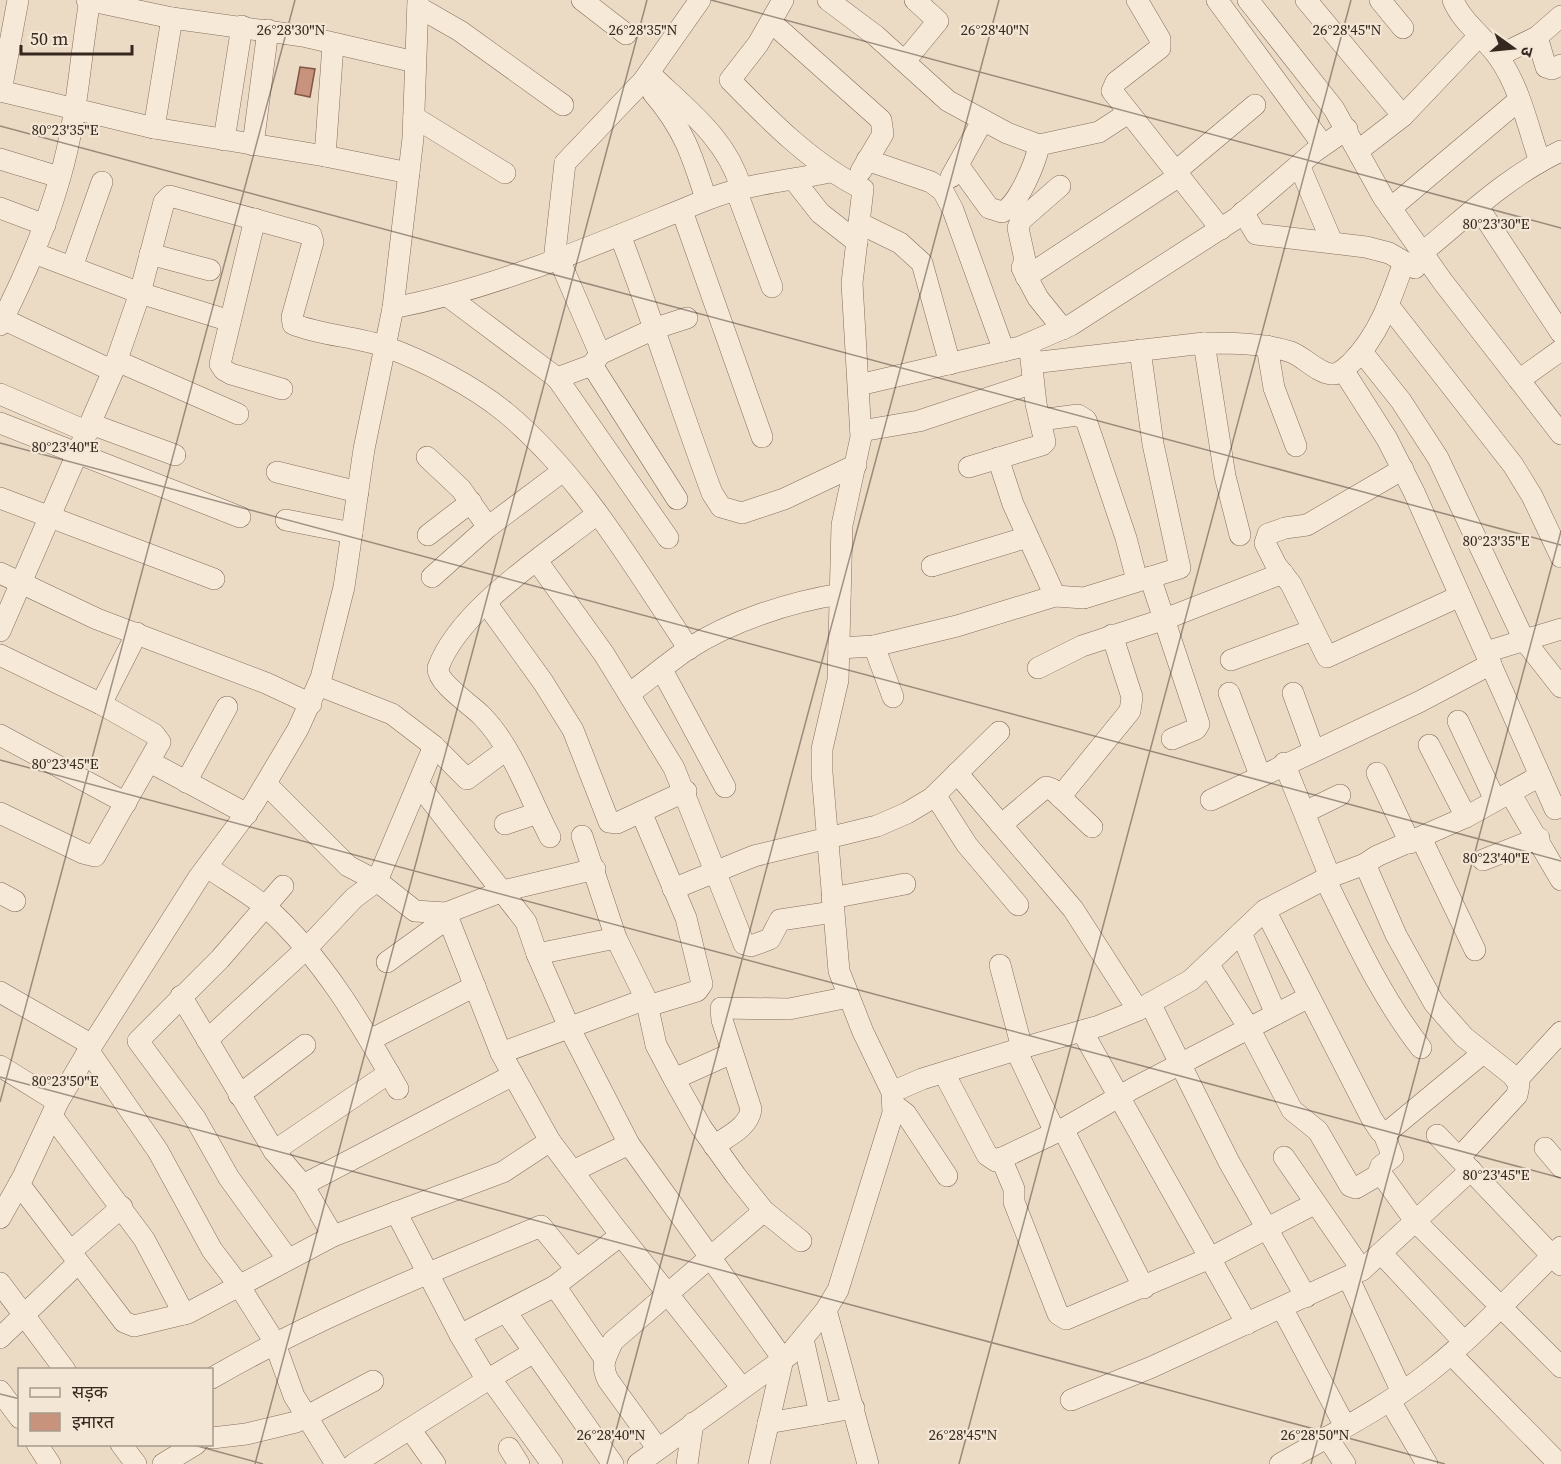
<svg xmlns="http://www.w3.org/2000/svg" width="1561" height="1464" font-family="'Source Serif 4','Noto Sans Devanagari',serif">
  <rect width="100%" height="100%" fill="#ebdbc5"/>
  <polygon fill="#c7937d" stroke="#825544" stroke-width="1.5" points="300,67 315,69 310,97 295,94"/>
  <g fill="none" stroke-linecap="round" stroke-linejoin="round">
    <g stroke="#856d5c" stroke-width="22">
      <g id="minor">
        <polyline points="87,0 172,18 303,36 415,62"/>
        <polyline points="582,0 626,34"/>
        <polyline points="828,0 876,36 948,101 1007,133 1039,145 1099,132 1128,113"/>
        <polyline points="1137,0 1160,39 1160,48 1116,82 1112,91 1221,229"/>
        <polyline points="1217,0 1323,145"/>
        <polyline points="1248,0 1334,109 1383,197 1443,282 1561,434"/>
        <polyline points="1306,0 1403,116"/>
        <polyline points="1380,0 1403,28"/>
        <path d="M1453,0C1462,23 1485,37 1499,58C1520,88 1528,127 1540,162"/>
        <polyline points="418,7 460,31 563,105"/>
        <polyline points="172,18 154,128 325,156 333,45"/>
        <polyline points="771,22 881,120 883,134 861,171"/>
        <polyline points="1537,37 1546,67 1552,69 1561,65"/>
        <polyline points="1498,56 1537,37 1561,16"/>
        <polyline points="905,61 938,21 915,0"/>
        <path d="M649,73C685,108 727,138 741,188"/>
        <polyline points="0,91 154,128"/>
        <polyline points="1,91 18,0"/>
        <path d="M653,93C684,129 692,155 706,199"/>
        <polyline points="414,117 505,173"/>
        <polyline points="224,140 242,26"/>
        <polyline points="253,145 268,30"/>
        <polyline points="1359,150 1403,116 1479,36"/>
        <polyline points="325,156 409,173"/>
        <polyline points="0,159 59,177"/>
        <polyline points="867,160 931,182 943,191 953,210 1004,351"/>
        <path d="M958,165L989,208L1002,212C1018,206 1036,162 1039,145"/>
        <polyline points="1299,165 1332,242"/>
        <polyline points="1175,172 1255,105"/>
        <polyline points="951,177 983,120"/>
        <polyline points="794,180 820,213 857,242"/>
        <polyline points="1060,186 1021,220 1018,228 1025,260 1022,268 1038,298 1063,329"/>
        <polyline points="736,190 772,287"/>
        <polyline points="1478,207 1561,333"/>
        <polyline points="0,208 45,225"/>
        <polyline points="1391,208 1519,100"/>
        <polyline points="682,211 762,437"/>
        <polyline points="1243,212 1256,234 1366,247 1389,253 1415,268"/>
        <polyline points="255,219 220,364 224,370 231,374 282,389"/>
        <polyline points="859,223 900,243 922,263 950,364"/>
        <path d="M620,235C653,321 680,407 712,493L721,507L742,513L784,499L856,465"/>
        <path d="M1423,252C1467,216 1509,175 1561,151"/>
        <polyline points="34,253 140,293 230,321"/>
        <polyline points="150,254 210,270"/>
        <polyline points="559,259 600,354"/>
        <polyline points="554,261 565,163 643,81 700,0"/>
        <polyline points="72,267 102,182"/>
        <polyline points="1026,277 1179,176"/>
        <polyline points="449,297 557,378 592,365 600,354 656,328 687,318"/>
        <polyline points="1388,305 1513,465 1532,496 1561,557"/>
        <path d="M393,308C501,287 604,241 706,200C745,184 789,181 830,172"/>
        <polyline points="3,319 113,371"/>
        <path d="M0,325C30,266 57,203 70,136C79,92 82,45 90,0"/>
        <polyline points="1204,343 1225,476 1240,535"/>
        <polyline points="1267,346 1274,388 1296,446"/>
        <polyline points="1362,352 1401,401 1438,458 1524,640 1561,687"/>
        <polyline points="117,361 238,414"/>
        <path d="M1032,363L1204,343C1233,343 1263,343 1291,352C1304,357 1318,373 1331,374C1340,375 1345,368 1351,363C1379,335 1391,299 1404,262"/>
        <polyline points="592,365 677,499"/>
        <polyline points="1343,370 1387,439 1414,492 1555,809"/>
        <polyline points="557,378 668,538"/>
        <polyline points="1519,380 1561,350"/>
        <polyline points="859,385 1020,347 1071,325 1237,218 1314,152 1347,129"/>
        <polyline points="0,394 88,432"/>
        <polyline points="1040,420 1078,415 1086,420 1126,538 1137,580"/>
        <polyline points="0,423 240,517"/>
        <polyline points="91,424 175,455"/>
        <polyline points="861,431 919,421 1033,383"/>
        <polyline points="427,457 461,489 488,527"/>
        <polyline points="998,458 1013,504 1055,596"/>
        <polyline points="969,467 1042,445 1045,442 1036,404 1030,350"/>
        <polyline points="1403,469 1307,525 1285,528 1268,534 1265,543 1276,565 1291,584 1327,657 1460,596"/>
        <polyline points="277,472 358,492"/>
        <polyline points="0,498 214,579"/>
        <polyline points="286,520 352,533"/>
        <polyline points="428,535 471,502"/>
        <polyline points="537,561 604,654 674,768 744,944 751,946 770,939 780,920 833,912"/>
        <polyline points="932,566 1028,537"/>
        <polyline points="0,573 97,619 266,683 311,704"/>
        <polyline points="432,577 488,527 563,471"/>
        <polyline points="1150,577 1199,724 1196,729 1172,739"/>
        <polyline points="486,603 543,682 573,730 609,822 617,823 686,791"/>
        <path d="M0,631L113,371L140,293L164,202L170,196L311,235L313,242L292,317L293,324C322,336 356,336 386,347C425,361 473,386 505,412C582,476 634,567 689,649"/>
        <polyline points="874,646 893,697"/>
        <polyline points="839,648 874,646 957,626 1055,596 1084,598 1180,568 1153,444 1140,350"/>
        <polyline points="1486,652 1561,629"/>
        <polyline points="0,655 101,704 154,734 160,742 95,856 83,853 0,813"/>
        <polyline points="1231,660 1313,630"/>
        <polyline points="1038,668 1082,646 1165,619 1283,573"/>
        <polyline points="662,670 725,787"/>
        <polyline points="318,685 392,714 434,746 467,779 506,750"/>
        <polyline points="1229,693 1260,775"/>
        <polyline points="1293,693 1314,751"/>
        <path d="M629,694C649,679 668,663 688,649C731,621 790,602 840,594"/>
        <polyline points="101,704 137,633"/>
        <polyline points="1458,721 1495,800"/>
        <polyline points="0,735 126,803"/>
        <polyline points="1429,745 1466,817"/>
        <polyline points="150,762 247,814"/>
        <polyline points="1284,763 1330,877"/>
        <polyline points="957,773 1073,909 1138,1010"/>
        <polyline points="1377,773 1410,843"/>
        <polyline points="186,782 227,707"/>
        <polyline points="266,784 348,866 377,881 415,911 446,913 501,1053 646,999"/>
        <polyline points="419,785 526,922 537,954 569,1027 629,1144 783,1359 759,1464"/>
        <polyline points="1510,793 1561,880"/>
        <polyline points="935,795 967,845 1018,905"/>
        <polyline points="1060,797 1130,711 1132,697 1112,635"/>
        <polyline points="1211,800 1419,702 1491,664"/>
        <polyline points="641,812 686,918 702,984 697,991 648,1006"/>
        <polyline points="1305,812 1340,795"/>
        <polyline points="505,824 538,813"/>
        <polyline points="1001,825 1046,787 1052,789 1092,827"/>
        <polyline points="582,836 616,938 646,999 656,1045 674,1079 701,1127 736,1176 764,1211 801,1241"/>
        <path d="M550,837C529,797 513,747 481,715C470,704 437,683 438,668C459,609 548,553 597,514"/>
        <polyline points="1421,838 1475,950"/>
        <polyline points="1483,860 1539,838"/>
        <polyline points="1365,864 1396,935 1434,1003 1464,1037 1512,1075 1519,1084 1517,1095 1459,1158"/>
        <path d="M207,867C226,880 249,893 267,908C323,958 361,1024 398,1089"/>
        <path d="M1325,879C1354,937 1381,997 1421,1048"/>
        <polyline points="283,886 220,959 138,1041 195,1118 229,1178 287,1258"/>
        <polyline points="673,889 754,856 877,826 907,813 932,798 999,732"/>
        <polyline points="0,893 15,901"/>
        <polyline points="832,898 905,884"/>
        <polyline points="1265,910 1372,1119 1380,1131 1390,1130 1483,1053"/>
        <polyline points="446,913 503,891 595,869"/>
        <polyline points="1241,933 1276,1014"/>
        <polyline points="537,954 616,938"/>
        <polyline points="387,962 448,918"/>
        <polyline points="1208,964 1249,1028 1292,1110 1318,1131 1350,1186 1356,1188 1380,1174"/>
        <polyline points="1000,965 1022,1048"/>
        <polyline points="0,992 92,1045"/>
        <polyline points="181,996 274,1151 303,1185 333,1236"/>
        <polyline points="1150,1003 1229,1162 1306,1297"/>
        <polyline points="1082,1031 1247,1324"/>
        <polyline points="207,1040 306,949 354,898 377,881 434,746"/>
        <polyline points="370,1040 475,986"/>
        <polyline points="88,1050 158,1151 212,1250 238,1284 274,1341 294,1396 336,1464"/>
        <polyline points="1016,1050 1055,1132"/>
        <polyline points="0,1066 58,1102"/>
        <polyline points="944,1073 987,1155 996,1161 1063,1129 1134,1088 1309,997"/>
        <polyline points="674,1079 732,1053"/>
        <polyline points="1517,1080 1561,1032"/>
        <polyline points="892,1092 922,1079 1022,1048 1099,1026 1138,1010 1191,980 1265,910 1325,879 1365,864 1377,856 1466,817 1538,777"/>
        <polyline points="239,1095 305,1045"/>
        <polyline points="893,1104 906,1114 947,1176"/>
        <polyline points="52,1116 144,1239 184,1314"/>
        <polyline points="1063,1129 1144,1288"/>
        <polyline points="1383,1132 1393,1157 1381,1166 1379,1171 1416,1222 1561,1367"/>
        <polyline points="1437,1135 1561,1265"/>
        <polyline points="550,1141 613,1225 742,1388"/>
        <path d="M714,1146C728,1136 749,1127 751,1109L722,1020L721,1008L789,1009L849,997"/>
        <polyline points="1545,1148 1561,1167"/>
        <polyline points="274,1151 389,1073"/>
        <polyline points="1284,1157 1362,1270"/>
        <polyline points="1001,1158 1014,1189 1014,1202 1058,1314 1066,1319 1210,1258 1314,1204"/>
        <polyline points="573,1171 629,1144"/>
        <polyline points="19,1184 124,1322 134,1326 188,1313 333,1236 503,1172 550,1141 501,1053"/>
        <polyline points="303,1185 513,1075"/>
        <polyline points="0,1218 23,1177 58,1102 87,1053 199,877 254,803 298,729 321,678 344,587 364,449 393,308 413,138 418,0"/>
        <polyline points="71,1251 122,1207"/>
        <polyline points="1382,1254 1464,1342"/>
        <polyline points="1348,1277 1402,1392"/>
        <polyline points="0,1283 65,1370"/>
        <polyline points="555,1286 605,1359"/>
        <polyline points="1282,1308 1345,1426"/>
        <polyline points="826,1310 868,1464"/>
        <polyline points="506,1312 613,1464"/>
        <polyline points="460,1335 555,1286 621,1235"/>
        <polyline points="0,1338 78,1263"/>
        <polyline points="803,1339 820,1414"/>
        <polyline points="1451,1354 1559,1464"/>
        <path d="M212,1378C317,1317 429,1273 541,1226L576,1269"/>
        <polyline points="490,1378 552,1464"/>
        <polyline points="487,1380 534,1352"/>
        <polyline points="0,1391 20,1418"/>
        <polyline points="1071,1400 1152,1367 1362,1270 1471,1170"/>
        <polyline points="1390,1401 1427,1464"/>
        <polyline points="768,1423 854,1408"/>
        <polyline points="410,1429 435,1464"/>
        <polyline points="1327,1437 1345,1464"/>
        <polyline points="212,1438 246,1434 296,1422 373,1381"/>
        <polyline points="37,1444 50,1464"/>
        <polyline points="121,1444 136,1464"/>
        <polyline points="509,1448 519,1464"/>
        <path d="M658,1449L608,1380C600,1364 606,1357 613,1341L764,1211"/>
        <polyline points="163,1464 196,1444"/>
        <polyline points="354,1464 487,1380 460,1335 396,1212"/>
        <path d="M638,1464L789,1355L826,1310L838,1290L893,1113L892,1092L863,1032L839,971L822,773V749L838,680L842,525L861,437L852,283L863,189C812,164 770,121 730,80L758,44L783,0"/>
        <polyline points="687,1464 693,1423"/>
        <path d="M1280,1464C1330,1435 1383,1409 1428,1373C1476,1335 1518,1289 1561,1247"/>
      </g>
    </g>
    <use href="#minor" stroke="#f6e9d8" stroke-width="21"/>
  </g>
  <path fill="none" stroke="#36271f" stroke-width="1.5" stroke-opacity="0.45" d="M711,0L1561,228M0,126L1561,545M0,443L1561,861M0,760L1561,1178M0,1077L1445,1464M0,1102L295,0M0,1394L20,1399M190,1444L263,1464M255,1464L647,0M607,1464L999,0M959,1464L1351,0M1311,1464L1561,531"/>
  <g font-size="15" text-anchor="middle" fill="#36271f" stroke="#f3e6d4" stroke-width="4.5" stroke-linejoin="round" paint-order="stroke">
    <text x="291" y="35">26°28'30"N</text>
    <text x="643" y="35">26°28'35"N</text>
    <text x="995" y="35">26°28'40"N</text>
    <text x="1347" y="35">26°28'45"N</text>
    <text x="65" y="135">80°23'35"E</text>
    <text x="1496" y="229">80°23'30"E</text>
    <text x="65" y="452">80°23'40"E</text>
    <text x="1496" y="546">80°23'35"E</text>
    <text x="65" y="769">80°23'45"E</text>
    <text x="1496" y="863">80°23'40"E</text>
    <text x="65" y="1086">80°23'50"E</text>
    <text x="1496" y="1180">80°23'45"E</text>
    <text x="611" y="1440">26°28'40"N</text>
    <text x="963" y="1440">26°28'45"N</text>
    <text x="1315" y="1440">26°28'50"N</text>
  </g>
  <rect x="18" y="1368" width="195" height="78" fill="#f3e6d4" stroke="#a79a8c" stroke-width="1.5"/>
  <rect x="30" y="1388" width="30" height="9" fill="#f6e9d8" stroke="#a79a8c" stroke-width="1.5"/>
  <text x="72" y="1398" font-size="18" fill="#36271f">सड़क</text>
  <rect x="30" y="1413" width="30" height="18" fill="#c7937d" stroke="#a79a8c" stroke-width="1.5"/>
  <text x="72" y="1428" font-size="18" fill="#36271f">इमारत</text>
  <g transform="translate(1513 48) rotate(105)" stroke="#f3e6d4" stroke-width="4.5" paint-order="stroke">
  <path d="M0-4.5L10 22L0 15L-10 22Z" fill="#36271f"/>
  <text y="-9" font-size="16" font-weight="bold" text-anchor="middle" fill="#36271f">उ</text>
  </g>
  <path d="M21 45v9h111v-9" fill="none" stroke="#36271f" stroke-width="3"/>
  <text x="30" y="45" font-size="18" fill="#36271f" stroke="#f3e6d4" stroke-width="4.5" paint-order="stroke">50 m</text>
</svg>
